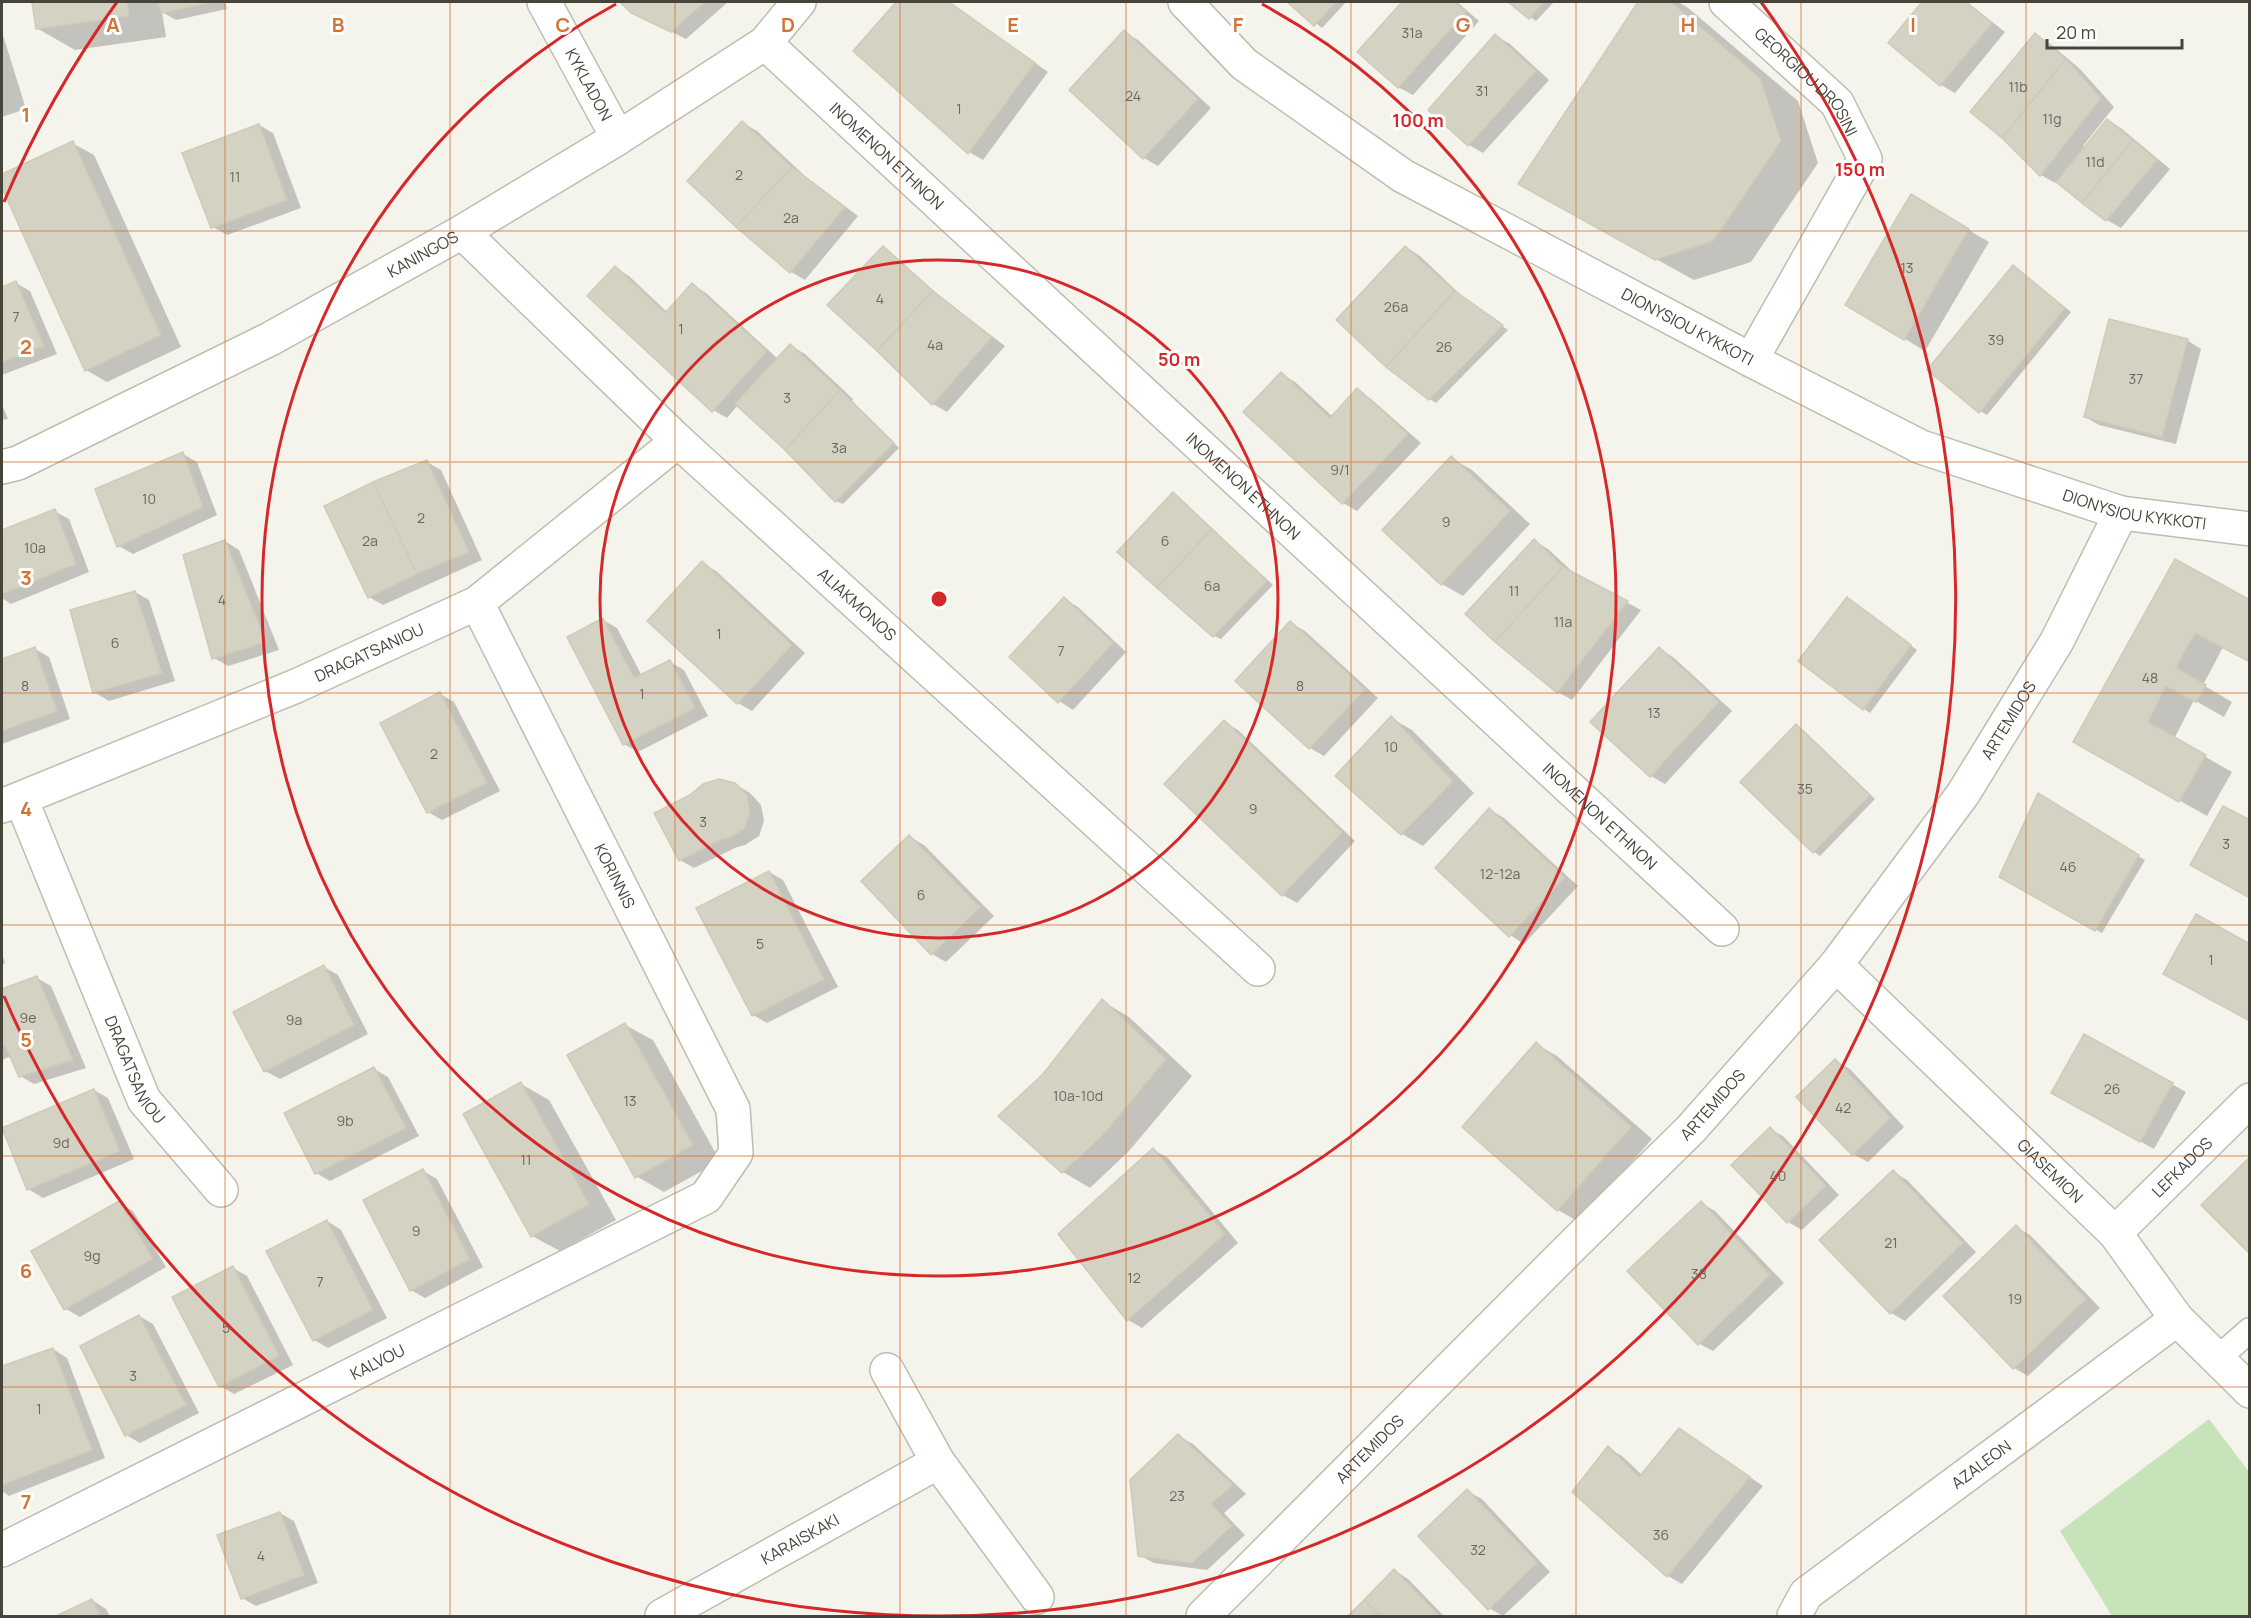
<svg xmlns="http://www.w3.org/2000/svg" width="2251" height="1618" font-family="Manrope,sans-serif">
  <rect width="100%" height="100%" fill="#f4f3ec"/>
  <polygon fill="#c6e3b9" points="2209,1419 2249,1472 2249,1616 2112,1616 2060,1531"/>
  <g fill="#0003">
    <polygon points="33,2 225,2 227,9 176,20 162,12 166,37 75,50 38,29"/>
    <polygon points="622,2 728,2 686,39 632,12"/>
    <polygon points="898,2 949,2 1048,72 983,160 969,152 855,51"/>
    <polygon points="1289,2 1346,2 1322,28"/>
    <polygon points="1404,2 1457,2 1479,21 1413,95 1398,87 1359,52"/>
    <polygon points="1510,2 1554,2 1536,21"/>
    <polygon points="1640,2 1678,2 1687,7 1798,101 1818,163 1751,262 1694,280 1520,184"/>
    <polygon points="1924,2 1967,2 2005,32 1955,93 1941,85 1891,43"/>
    <polygon points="2,32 26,109 2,117"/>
    <polygon points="1124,32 1138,40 1211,108 1158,166 1144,158 1071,90"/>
    <polygon points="2035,35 2049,43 2080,69 2114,107 2083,146 2086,148 2108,120 2122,129 2170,169 2121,228 2107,220 2057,180 2055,183 2041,175"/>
    <polygon points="1496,36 1510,44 1549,80 1483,153 1469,145"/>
    <polygon points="743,123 757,131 806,177 858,216 805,280 791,272 689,181"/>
    <polygon points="259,125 273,133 301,208 227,235 213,227"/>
    <polygon points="72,143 94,155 181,347 107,382 86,370 2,184 2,175"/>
    <polygon points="1911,196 1989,242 1925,351 1847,304"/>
    <polygon points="883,247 940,297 1005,346 947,412 933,404"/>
    <polygon points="1406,247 1420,256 1467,301 1508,330 1436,403 1430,399"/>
    <polygon points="615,268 629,276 667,312 692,285 706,293 778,359 791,346 805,354 853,399 852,401 899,448 843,504 836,501 786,449 738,405 727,418 713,410"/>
    <polygon points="2020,271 2071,312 1987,415 1980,411"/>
    <polygon points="16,283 30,291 57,354 2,375 2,288"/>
    <polygon points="2187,340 2201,349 2176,444 2099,425 2085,417"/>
    <polygon points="1281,374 1295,382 1333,417 1357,390 1371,399 1421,443 1357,511 1343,503 1245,412"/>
    <polygon points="2,405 8,419 2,420"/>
    <polygon points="183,454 197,462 217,515 133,554 119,546"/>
    <polygon points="1451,458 1472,470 1530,524 1463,596 1442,584 1384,530"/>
    <polygon points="427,462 441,470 482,560 383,605 369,597"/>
    <polygon points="1173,494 1179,498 1273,585 1221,639 1214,636"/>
    <polygon points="54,511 69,519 89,572 11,604 2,598 2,531"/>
    <polygon points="225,541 239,550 279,650 228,666 214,658"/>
    <polygon points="1534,541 1548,549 1576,575 1641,610 1572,700 1558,692"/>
    <polygon points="2175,561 2223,647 2203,685 2232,702 2224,717 2194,700 2174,739 2232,772 2207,816 2102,757"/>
    <polygon points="702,563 716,571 805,653 752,711 738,703"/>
    <polygon points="135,592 149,600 175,681 109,701 94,692"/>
    <polygon points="1848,598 1917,650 1870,713 1864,709"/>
    <polygon points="1064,599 1078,607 1126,652 1073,710 1059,701"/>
    <polygon points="603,620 617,628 642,676 670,662 684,670 708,716 638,752 624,744"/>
    <polygon points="1290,623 1305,631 1378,698 1324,756 1310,748"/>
    <polygon points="35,649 49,657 70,719 2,744 2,660"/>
    <polygon points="1659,649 1673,657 1732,711 1665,784 1651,776"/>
    <polygon points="440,694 454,702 500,791 442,820 428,812"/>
    <polygon points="1391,718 1412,730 1474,793 1423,846 1402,834 1337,776"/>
    <polygon points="1224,722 1238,730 1355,841 1297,903 1283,895"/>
    <polygon points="1796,726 1803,730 1875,799 1820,856 1814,852"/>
    <polygon points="735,784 750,793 761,805 764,821 759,836 745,845 737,847 694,868 680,860"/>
    <polygon points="2039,796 2145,860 2102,933 2001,877"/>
    <polygon points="1490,810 1504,818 1578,886 1524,944 1510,935"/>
    <polygon points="910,837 924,845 994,916 946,962 932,954"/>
    <polygon points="769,872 783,880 838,987 767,1023 753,1015"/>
    <polygon points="2,953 5,963 2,965"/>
    <polygon points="324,967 338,975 368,1034 280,1079 265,1071"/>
    <polygon points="37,978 51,986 86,1068 34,1084 20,1076 11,1056 2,1060 2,991"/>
    <polygon points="1102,1001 1129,1017 1192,1076 1129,1151 1090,1188 1063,1172 1044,1075"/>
    <polygon points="625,1025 653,1040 720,1161 664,1192 636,1176"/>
    <polygon points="2085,1036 2186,1092 2154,1149 2053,1092"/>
    <polygon points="1536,1044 1557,1056 1652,1139 1579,1222 1558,1210 1464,1127"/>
    <polygon points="1836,1061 1850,1069 1904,1127 1868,1162 1853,1154 1798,1097"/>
    <polygon points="374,1069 388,1077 419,1136 330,1181 316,1173"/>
    <polygon points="521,1084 549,1100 616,1220 560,1251 532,1236"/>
    <polygon points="94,1090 108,1098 134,1159 43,1198 28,1189 2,1130"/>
    <polygon points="1770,1129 1784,1137 1839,1195 1802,1230 1788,1222 1733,1165"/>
    <polygon points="1154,1150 1168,1158 1238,1243 1142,1328 1128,1320 1060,1234"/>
    <polygon points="423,1171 437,1179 483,1267 425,1298 411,1290"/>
    <polygon points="1893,1172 1907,1180 1976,1252 1905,1321 1891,1313"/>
    <polygon points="119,1203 133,1211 166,1267 80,1317 66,1309"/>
    <polygon points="1701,1203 1715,1211 1784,1283 1713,1351 1698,1343"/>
    <polygon points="327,1221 341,1230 387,1318 328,1348 314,1340"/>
    <polygon points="2016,1227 2030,1235 2100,1308 2028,1376 2014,1368"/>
    <polygon points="233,1268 247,1276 293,1365 234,1394 220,1386"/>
    <polygon points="139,1316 153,1324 199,1413 140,1443 126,1435"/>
    <polygon points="53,1349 67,1358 105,1458 9,1496 2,1491 2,1367"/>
    <polygon points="1178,1436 1193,1444 1246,1494 1224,1513 1245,1535 1207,1570 1154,1563 1139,1555"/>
    <polygon points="1693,1438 1763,1486 1682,1584 1668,1576 1574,1491 1608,1448 1622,1456 1642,1475"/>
    <polygon points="1467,1491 1482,1499 1550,1572 1503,1616 1489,1608"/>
    <polygon points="280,1513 294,1521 318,1583 256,1606 242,1598"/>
    <polygon points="1394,1570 1408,1579 1444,1616 1350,1616"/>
    <polygon points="92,1600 106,1609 110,1616 60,1616"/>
  </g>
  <g fill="#d4d2c2" stroke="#cecbb6" stroke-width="1.5">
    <polygon points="32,2 127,2 129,16 36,29"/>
    <polygon points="158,2 212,2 161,13"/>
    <polygon points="620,2 705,2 671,32 631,13"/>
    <polygon points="896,2 949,2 1035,63 968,154 853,51"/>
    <polygon points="1287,2 1336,2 1314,26"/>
    <polygon points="1402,2 1454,2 1466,12 1398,88 1357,52"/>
    <polygon points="1508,2 1544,2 1529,19"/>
    <polygon points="1638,2 1671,2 1760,78 1781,141 1713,241 1655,260 1518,184"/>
    <polygon points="1922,2 1965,2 1992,23 1940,86 1888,43"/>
    <polygon points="1124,30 1198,99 1143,159 1069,90"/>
    <polygon points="2035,33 2066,59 2002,138 1970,112"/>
    <polygon points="1495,34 1536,71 1468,146 1428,110"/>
    <polygon points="2066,59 2101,98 2040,176 2002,138"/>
    <polygon points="2107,119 2133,140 2082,203 2056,182"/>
    <polygon points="742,121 792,167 736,227 687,181"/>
    <polygon points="259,124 287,200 211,228 182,153"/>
    <polygon points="2133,140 2157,160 2106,221 2082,203"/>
    <polygon points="73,141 161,335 85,371 2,188 2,174"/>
    <polygon points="792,167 845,207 790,273 736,227"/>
    <polygon points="1911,194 1969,229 1904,340 1845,305"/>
    <polygon points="883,246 933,291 877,351 827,305"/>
    <polygon points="1405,246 1455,291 1386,367 1336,320"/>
    <polygon points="2013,265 2065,308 1979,413 1927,370"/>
    <polygon points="615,266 665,313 692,283 767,351 712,412 587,296"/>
    <polygon points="16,281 44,346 2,362 2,287"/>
    <polygon points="933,291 992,337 932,405 877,351"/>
    <polygon points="1455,291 1503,325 1429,400 1386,367"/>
    <polygon points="2109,319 2188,339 2162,437 2084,417"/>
    <polygon points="790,344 840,390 785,450 735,404"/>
    <polygon points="1281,372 1330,418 1357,388 1408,434 1342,504 1243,412"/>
    <polygon points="840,390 894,443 835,502 785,450"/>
    <polygon points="183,452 203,507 117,547 95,489"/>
    <polygon points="1451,456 1510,511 1441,585 1382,530"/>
    <polygon points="427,460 469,552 417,574 373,482"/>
    <polygon points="373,482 417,574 368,598 324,506"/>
    <polygon points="1173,492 1212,529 1157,588 1117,552"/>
    <polygon points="55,509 76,564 2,594 2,530"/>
    <polygon points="1212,529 1267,581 1213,637 1157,588"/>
    <polygon points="1534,539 1563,567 1495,642 1465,614"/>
    <polygon points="225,540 266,642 212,659 183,555"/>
    <polygon points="2175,559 2250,600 2250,662 2195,633 2176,668 2206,685 2196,702 2166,686 2148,722 2206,755 2179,802 2073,742"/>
    <polygon points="702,561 792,645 737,704 647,621"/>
    <polygon points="1563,567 1628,601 1557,693 1495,642"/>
    <polygon points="135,591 162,673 93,693 70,610"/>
    <polygon points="1064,597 1113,643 1058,703 1009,657"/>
    <polygon points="1847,597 1911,645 1863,710 1798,661"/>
    <polygon points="603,618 634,678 670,660 695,708 623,745 567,637"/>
    <polygon points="1290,621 1365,689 1309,749 1235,681"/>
    <polygon points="35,647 57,711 2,731 2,659"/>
    <polygon points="1659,647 1719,702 1650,777 1590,722"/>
    <polygon points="440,692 487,783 427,813 380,723"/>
    <polygon points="1391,716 1453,781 1401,835 1335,776"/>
    <polygon points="1224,720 1342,832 1282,896 1164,784"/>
    <polygon points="1796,724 1870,795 1813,853 1740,782"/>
    <polygon points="719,779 735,783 747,795 750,813 745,828 730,838 722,839 679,861 654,813 690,795 703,784"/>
    <polygon points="2038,793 2139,855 2095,931 1999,877"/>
    <polygon points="2223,806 2250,820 2250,898 2190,865"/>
    <polygon points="1489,808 1565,877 1509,937 1435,868"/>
    <polygon points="909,835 980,907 931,955 861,881"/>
    <polygon points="769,871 824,979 752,1016 696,908"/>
    <polygon points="2196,914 2250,944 2250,1021 2163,974"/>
    <polygon points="324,965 354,1025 264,1072 233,1012"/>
    <polygon points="37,976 73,1060 19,1077 5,1045 2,1046 2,989"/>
    <polygon points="1102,999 1166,1059 1102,1136 1062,1173 998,1116 1043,1074"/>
    <polygon points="625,1023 693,1145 635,1178 567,1055"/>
    <polygon points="2084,1034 2173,1083 2140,1142 2051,1093"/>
    <polygon points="1536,1042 1631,1127 1557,1211 1462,1127"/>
    <polygon points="1835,1059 1891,1118 1852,1155 1796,1097"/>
    <polygon points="374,1067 406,1128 315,1174 284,1113"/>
    <polygon points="521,1082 589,1204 531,1237 463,1114"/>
    <polygon points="94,1089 120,1151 27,1190 2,1128"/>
    <polygon points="1770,1127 1826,1186 1787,1223 1731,1165"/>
    <polygon points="1153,1148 1225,1234 1127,1321 1058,1234"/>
    <polygon points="2250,1157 2250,1254 2201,1205"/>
    <polygon points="423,1169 470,1259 410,1291 363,1200"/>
    <polygon points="1893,1170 1963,1243 1890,1314 1819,1240"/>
    <polygon points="119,1201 153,1259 64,1310 31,1251"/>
    <polygon points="1701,1201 1770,1275 1698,1345 1627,1271"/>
    <polygon points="327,1220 373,1310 313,1341 266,1251"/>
    <polygon points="2016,1225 2086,1299 2013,1369 1943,1296"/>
    <polygon points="233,1266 279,1356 219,1387 172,1297"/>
    <polygon points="139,1315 186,1405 125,1436 80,1346"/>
    <polygon points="53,1348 92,1450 2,1485 2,1366"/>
    <polygon points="1679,1428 1750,1477 1667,1577 1572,1492 1608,1446 1639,1477"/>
    <polygon points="1178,1434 1233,1485 1211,1504 1232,1526 1192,1563 1138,1556 1130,1480"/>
    <polygon points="1467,1489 1537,1563 1488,1610 1418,1536"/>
    <polygon points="280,1512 304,1575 241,1599 217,1535"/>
    <polygon points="1394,1569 1439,1616 1380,1616 1364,1600"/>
    <polygon points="92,1599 100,1616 56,1616"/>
    <polygon points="1364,1600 1380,1616 1348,1616"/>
  </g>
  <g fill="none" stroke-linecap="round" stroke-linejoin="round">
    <g stroke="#bfbdaf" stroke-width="27">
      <polyline id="lane" points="2217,1359 2250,1330"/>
    </g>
    <g stroke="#bfbdaf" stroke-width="36">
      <g id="street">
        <path id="s1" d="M544,2L618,138"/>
        <path id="s2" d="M1185,2L1244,64L1403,176L1751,360L1921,447L2121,513L2250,529"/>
        <path id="s3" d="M1726,2L1837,103L1865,159L1751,360"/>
        <path id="s4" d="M765,43L1722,929"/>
        <path id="s5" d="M462,232L678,441L1258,969"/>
        <path id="s6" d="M2,467L18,463L270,339L462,232L618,138L765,43L799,2"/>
        <path id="s7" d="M21,799L144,1100L221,1190"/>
        <path id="s8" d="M2,806L296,686L477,603L678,441"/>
        <path id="s9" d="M1836,965L2115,1233L2177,1319L2250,1391"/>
        <path id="s10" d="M2115,1233L2250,1100"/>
        <polyline points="887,1370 938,1462 1037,1597"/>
        <path id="s11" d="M2,1550L706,1197L736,1153L733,1109L477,603"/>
        <path id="s12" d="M662,1616L938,1462"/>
        <path id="s13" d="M1203,1616L1564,1254L1691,1129L1836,965L1963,794L2057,641L2121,513"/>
        <path id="s14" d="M1794,1616L1806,1594L2177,1319"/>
      </g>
    </g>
    <use href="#lane" stroke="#fff" stroke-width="24"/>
    <use href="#street" stroke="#fff" stroke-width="33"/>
  </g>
  <path fill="none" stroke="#d27436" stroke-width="1.5" stroke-opacity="0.55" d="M225,2V1616M450,2V1616M675,2V1616M900,2V1616M1126,2V1616M1351,2V1616M1576,2V1616M1801,2V1616M2026,2V1616M2,231H2250M2,462H2250M2,693H2250M2,925H2250M2,1156H2250M2,1387H2250"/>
  <g fill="none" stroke="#d62828" stroke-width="3">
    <circle cx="939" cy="599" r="339"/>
    <path d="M1262 4A677 677 0 1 1 616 4"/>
    <path d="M4 202A1016 1016 0 0 1 117 2M1761 2A1016 1016 0 1 1 4 996"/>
  </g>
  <g text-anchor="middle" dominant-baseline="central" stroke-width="6" stroke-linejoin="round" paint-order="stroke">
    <g font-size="14" fill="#6a685c">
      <text x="1412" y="32">31a</text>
      <text x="2018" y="86">11b</text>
      <text x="1482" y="90">31</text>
      <text x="1133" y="95">24</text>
      <text x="959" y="108">1</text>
      <text x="2052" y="118">11g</text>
      <text x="2095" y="161">11d</text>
      <text x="739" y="174">2</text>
      <text x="235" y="176">11</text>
      <text x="791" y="217">2a</text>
      <text x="1907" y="267">13</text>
      <text x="880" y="298">4</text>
      <text x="1396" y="306">26a</text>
      <text x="16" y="316">7</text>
      <text x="681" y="328">1</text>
      <text x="1996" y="339">39</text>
      <text x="935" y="344">4a</text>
      <text x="1444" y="346">26</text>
      <text x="2136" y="378">37</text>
      <text x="787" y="397">3</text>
      <text x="839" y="447">3a</text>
      <text x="1340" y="469">9/1</text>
      <text x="149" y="498">10</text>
      <text x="421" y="517">2</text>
      <text x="1446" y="521">9</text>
      <text x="370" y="540">2a</text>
      <text x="1165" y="540">6</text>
      <text x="35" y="547">10a</text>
      <text x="1212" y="585">6a</text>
      <text x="1514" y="590">11</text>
      <text x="222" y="599">4</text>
      <text x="1563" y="621">11a</text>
      <text x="719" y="633">1</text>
      <text x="115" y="642">6</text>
      <text x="1061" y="650">7</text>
      <text x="2150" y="677">48</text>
      <text x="25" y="685">8</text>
      <text x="1300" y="685">8</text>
      <text x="642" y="693">1</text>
      <text x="1654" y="712">13</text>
      <text x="1391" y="746">10</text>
      <text x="434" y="753">2</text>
      <text x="1805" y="788">35</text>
      <text x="1253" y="808">9</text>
      <text x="703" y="821">3</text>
      <text x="2226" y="843">3</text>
      <text x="2068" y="866">46</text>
      <text x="1500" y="873">12-12a</text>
      <text x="921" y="894">6</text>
      <text x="760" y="943">5</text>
      <text x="2211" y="959">1</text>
      <text x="28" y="1017">9e</text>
      <text x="294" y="1019">9a</text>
      <text x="2112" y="1088">26</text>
      <text x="1078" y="1095">10a-10d</text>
      <text x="630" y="1100">13</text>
      <text x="1843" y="1107">42</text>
      <text x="345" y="1120">9b</text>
      <text x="61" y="1142">9d</text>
      <text x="526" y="1159">11</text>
      <text x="1778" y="1175">40</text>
      <text x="416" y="1230">9</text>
      <text x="1891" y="1242">21</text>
      <text x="92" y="1255">9g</text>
      <text x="1699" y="1273">38</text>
      <text x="1134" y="1277">12</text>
      <text x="320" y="1281">7</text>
      <text x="2015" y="1298">19</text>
      <text x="226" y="1327">5</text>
      <text x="133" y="1375">3</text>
      <text x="39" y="1408">1</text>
      <text x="1177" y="1495">23</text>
      <text x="1661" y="1534">36</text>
      <text x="1478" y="1549">32</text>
      <text x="261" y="1555">4</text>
    </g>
    <g font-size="16" fill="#47453a" stroke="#fff">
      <text stroke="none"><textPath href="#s3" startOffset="114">GEORGIOU DROSINI</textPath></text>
      <text stroke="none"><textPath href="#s1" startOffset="94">KYKLADON</textPath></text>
      <text stroke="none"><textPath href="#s4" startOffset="166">INOMENON ETHNON</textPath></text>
      <text stroke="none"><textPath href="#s6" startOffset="472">KANINGOS</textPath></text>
      <text stroke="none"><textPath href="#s2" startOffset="602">DIONYSIOU KYKKOTI</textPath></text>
      <text stroke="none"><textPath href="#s4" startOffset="652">INOMENON ETHNON</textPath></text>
      <text stroke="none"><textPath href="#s2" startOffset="1088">DIONYSIOU KYKKOTI</textPath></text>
      <text stroke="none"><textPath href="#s5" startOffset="543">ALIAKMONOS</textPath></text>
      <text stroke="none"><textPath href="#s8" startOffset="398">DRAGATSANIOU</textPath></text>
      <text stroke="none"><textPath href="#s13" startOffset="1208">ARTEMIDOS</textPath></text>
      <text stroke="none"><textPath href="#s4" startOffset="1138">INOMENON ETHNON</textPath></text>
      <text transform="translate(615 876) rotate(63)">KORINNIS</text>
      <text stroke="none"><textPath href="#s7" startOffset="294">DRAGATSANIOU</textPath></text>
      <text stroke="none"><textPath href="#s13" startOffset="722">ARTEMIDOS</textPath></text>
      <text stroke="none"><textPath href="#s10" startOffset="94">LEFKADOS</textPath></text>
      <text stroke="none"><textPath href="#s9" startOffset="297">GIASEMION</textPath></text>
      <text stroke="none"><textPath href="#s11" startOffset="420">KALVOU</textPath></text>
      <text stroke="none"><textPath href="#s13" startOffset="236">ARTEMIDOS</textPath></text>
      <text stroke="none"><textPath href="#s14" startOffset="243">AZALEON</textPath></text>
      <text stroke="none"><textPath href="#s12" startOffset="158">KARAISKAKI</textPath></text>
    </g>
  </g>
  <g font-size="20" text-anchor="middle" font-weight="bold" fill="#d27436" stroke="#fff" stroke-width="6" stroke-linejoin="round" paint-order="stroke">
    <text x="113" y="32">A</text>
    <text x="338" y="32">B</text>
    <text x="563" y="32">C</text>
    <text x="788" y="32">D</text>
    <text x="1013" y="32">E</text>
    <text x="1238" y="32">F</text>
    <text x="1463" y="32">G</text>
    <text x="1688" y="32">H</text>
    <text x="1913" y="32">I</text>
    <text x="26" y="122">1</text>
    <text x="26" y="354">2</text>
    <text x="26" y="585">3</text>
    <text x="26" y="816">4</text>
    <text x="26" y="1047">5</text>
    <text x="26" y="1278">6</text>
    <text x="26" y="1509">7</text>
  </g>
  <circle cx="939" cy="599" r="9" fill="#d62828" stroke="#fff" stroke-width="3"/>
  <g font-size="18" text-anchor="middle" font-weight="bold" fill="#d62828" stroke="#fff" stroke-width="6" stroke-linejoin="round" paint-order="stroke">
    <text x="1418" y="127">100 m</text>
    <text x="1860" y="176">150 m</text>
    <text x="1179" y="366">50 m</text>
  </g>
  <rect width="2251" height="1618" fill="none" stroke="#47453a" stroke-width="6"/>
  <path d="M2047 39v9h135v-9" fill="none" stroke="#47453a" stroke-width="3"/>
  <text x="2056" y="39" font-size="18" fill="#47453a" stroke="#ffffff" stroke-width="4.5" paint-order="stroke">20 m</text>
</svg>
